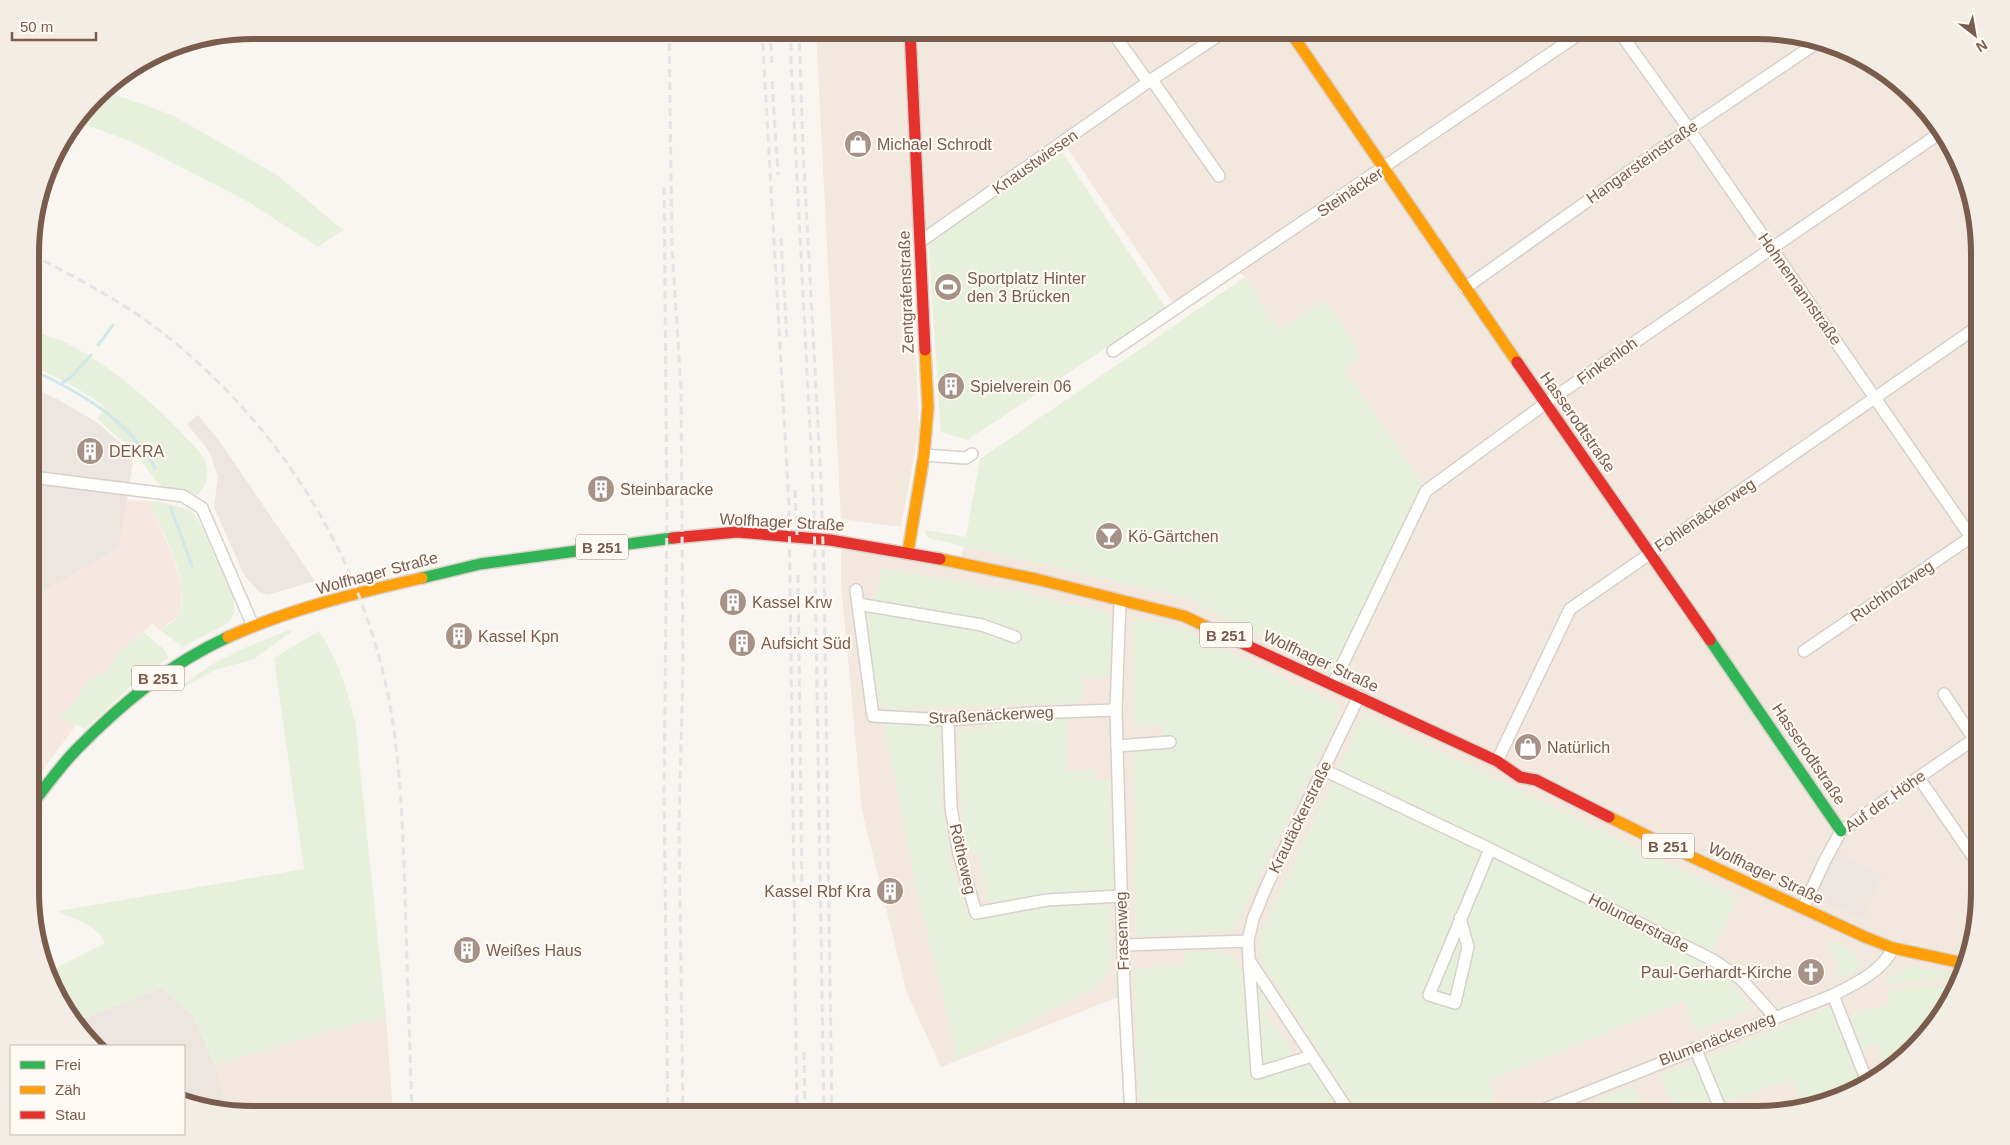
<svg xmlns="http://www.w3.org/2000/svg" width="2010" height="1145" font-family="Arial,sans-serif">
  <rect width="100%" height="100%" fill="#f9f5f0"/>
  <g fill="#f2e8de">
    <polygon points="816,30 1758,30 1816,38 1869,60 1943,129 1968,181 1980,237 1980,907 1950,1004 1881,1078 1829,1103 1772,1115 1139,1115 1126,994 941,1067 907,993 862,811 841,582 841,549 959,568 964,545 1187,598 1334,676 1425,487 1344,369 1325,302 1278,330 1245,277 1232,266 1175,306 1061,139 911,241 919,429 901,527 841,519"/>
    <polygon points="386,1017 393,1115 252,1115 228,1112 215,1065 325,1032"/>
  </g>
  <polygon fill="#f6e8e1" points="125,500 149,501 172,554 182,586 181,608 177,617 160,630 152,624 116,655 117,657 111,668 89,680 62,718 76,725 32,785 32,598 119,548"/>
  <g fill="#ede5e0">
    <polygon points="32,387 57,399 98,423 134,455 119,548 32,598"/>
    <polygon points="198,415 220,442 315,581 267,595 258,591 244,575 214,507 218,476 209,451 187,424"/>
    <polygon points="1837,852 1882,876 1863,920 1825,901 1820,894 1819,889"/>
    <polygon points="162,988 193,1016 215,1065 228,1112 194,1107 184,1103 184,1046 100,1046 74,1022"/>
  </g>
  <g fill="#e7f0db">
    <polygon points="102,90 172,115 277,175 343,230 318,247 247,201 130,141 78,122"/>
    <polygon points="1060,149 1166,308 967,440 941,432 928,240"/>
    <polygon points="1245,277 1278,330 1326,301 1361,355 1344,369 1425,487 1334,676 1187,598 928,538 925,530 966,537 980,459"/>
    <path d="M32,331C45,335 60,339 72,346C115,370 152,401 185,437C191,443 199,450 203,457C211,471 208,485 197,495L170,490L159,485L135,452L97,419L105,407C82,390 58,377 32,366Z"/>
    <path d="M149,501L163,502L192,511L200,523L234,597V613L228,623L183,647L160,630C165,626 174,622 178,616C194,586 161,529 149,501Z"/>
    <path d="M880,568L1029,594L1106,612C1116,624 1109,661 1108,677H1083L1081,703L886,709L877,702L864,614L878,590Z"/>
    <polygon points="1139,619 1188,630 1338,704 1340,714 1233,931 1135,936 1134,748 1165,745 1164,725 1134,726 1133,622"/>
    <polygon points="292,629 291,632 254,659 215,670 165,697 211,665 249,646"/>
    <path d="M319,631C337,659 347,688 355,720L386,1017L325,1032L215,1065L193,1016L162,988L74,1022L67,1016L50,971L105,943C99,926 73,919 58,911L304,869L274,658Z"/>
    <polygon points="143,632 165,650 168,658 141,676 85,729 61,718 89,680 111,668 110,663 117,657 116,655"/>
    <polygon points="1364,714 1737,897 1712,953 1752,1010 1696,1031 1684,1001 1488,1081 1498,1111 1489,1115 1361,1115 1262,963 1260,935"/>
    <polygon points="1066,718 1068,771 1094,770 1094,780 1110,780 1113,886 1107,891 1044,894 992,903 987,899 978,853 967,855 960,793 958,735 961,729 990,727 991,721"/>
    <polygon points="884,721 941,723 943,728 942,801 952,864 969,919 1060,905 1109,906 1112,909 1112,959 1104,979 1087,993 958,1058 914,879"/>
    <path d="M1829,941C1841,946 1857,951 1861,964L1855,972L1837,980V955L1827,947Z"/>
    <path d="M1222,951L1233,957L1242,970L1254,1078C1269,1074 1284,1066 1299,1063C1319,1061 1335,1100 1344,1115H1143L1139,1091L1133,969L1185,966L1184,952Z"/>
    <polygon points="1910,966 1959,974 1958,979 1910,981 1886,985 1887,979"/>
    <polygon points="1956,985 1950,1004 1888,1070 1875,1044 1862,1049 1850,1015 1889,1004 1887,990"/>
    <polygon points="1256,986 1270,1003 1264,1014 1296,1057 1269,1064 1263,1060"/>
    <polygon points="1830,1007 1862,1087 1829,1103 1805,1108 1792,1079 1724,1103 1706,1058"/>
    <polygon points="1694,1062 1716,1115 1663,1115 1675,1110 1660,1075"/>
    <polygon points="1635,1085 1647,1115 1593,1115 1591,1109 1599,1110 1597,1104 1589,1103"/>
  </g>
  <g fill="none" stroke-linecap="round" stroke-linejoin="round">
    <g stroke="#d0e8ea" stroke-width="3">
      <polyline points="98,345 113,325"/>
      <path d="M32,370C80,392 129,420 155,468"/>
      <polyline points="61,384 72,376 91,355"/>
      <polyline points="171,508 192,566"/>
    </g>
    <g stroke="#d7d1cb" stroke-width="14">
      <g id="street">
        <polyline points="1111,30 1148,82"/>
        <polyline points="1618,30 1689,129 1980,550"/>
        <polyline points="1152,80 1219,176"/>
        <polyline points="921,241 1148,82 1227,30"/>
        <polyline points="1465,288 1689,129 1821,40"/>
        <polyline points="1113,351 1585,30"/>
        <polyline points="924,455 966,458 972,454"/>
        <polyline points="32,477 183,496 202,508 253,626"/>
        <polyline points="856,590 873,716 948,720 1030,713 1116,710"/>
        <polyline points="1120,601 1116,710 1124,987 1131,1115"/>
        <polyline points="858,604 982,625 1015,637"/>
        <polyline points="1804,651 1980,531"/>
        <polyline points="1333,684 1426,491 1546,403 1943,131"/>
        <polyline points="1944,694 1974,739"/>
        <polyline points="948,720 951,808 959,854 976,913 1047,900 1121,896"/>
        <polyline points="1117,746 1170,742"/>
        <polyline points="1497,761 1570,609 1980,325"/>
        <polyline points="1324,770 1490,849 1713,960 1741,979 1775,1017"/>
        <polyline points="1919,778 1980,867"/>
        <polyline points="1803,908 1824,862 1841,831 1980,735"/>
        <polyline points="1460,918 1468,947 1455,1003 1429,995 1490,849"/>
        <polyline points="1123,945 1248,941"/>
        <polyline points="1249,961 1257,1073 1312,1056"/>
        <polyline points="1833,995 1868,1084"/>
        <polyline points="1695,1048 1723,1115"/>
        <polyline points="1351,1115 1249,960 1248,941 1253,919 1267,885 1359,696"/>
        <path d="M1530,1115L1833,995C1855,984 1883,971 1893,948"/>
      </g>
    </g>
    <g stroke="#d9d2cb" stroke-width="14">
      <g id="fast">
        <polyline points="422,578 480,564 673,538"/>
        <polyline points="1710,640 1841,831"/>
        <path d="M32,804C47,785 61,765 78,748C123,702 170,664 228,637"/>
      </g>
    </g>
    <g stroke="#d9d2cb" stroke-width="14">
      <g id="slow">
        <polyline points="1289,30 1517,362"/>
        <polyline points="908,552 924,455 928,407 925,350"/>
        <polyline points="940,559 1036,579 1184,616 1220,633"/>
        <path d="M228,637C290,609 356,593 422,578"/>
        <polyline points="1609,817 1666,845 1865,937 1893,948 1963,963"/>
      </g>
    </g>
    <g stroke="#d9d2cb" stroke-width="14">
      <g id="jam">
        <polyline points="910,30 925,350"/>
        <polyline points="1517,362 1710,640"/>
        <polyline points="673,538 737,532 830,540 940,559"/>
        <polyline points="1220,633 1497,761 1520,777 1536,780 1609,817"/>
      </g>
    </g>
    <use href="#street" stroke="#fefefd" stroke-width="11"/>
    <use href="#fast" stroke="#30b455" stroke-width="11"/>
    <use href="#slow" stroke="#ff9f0a" stroke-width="11"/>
    <use href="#jam" stroke="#e5322d" stroke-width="11"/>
    <g stroke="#e6e3e7" stroke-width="3" stroke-dasharray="8 5" stroke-linecap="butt">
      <polyline points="669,30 672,248 681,388 683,665 679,825 683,1115"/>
      <polyline points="762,30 789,505 797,1115"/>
      <polyline points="770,30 772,63"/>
      <polyline points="791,30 791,62 814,507 824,1115"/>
      <polyline points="799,30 803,148 821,482 824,578 832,1115"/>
      <polyline points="772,81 778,175"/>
      <polyline points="664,187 667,512 664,791 668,1115"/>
      <polyline points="781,238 787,340"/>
      <path d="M32,255C86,282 141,312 186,352C291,443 365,568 390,705C401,768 403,833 405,897C407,970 410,1042 412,1115"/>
      <polyline points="795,490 797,535"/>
      <polyline points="798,575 802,895"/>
      <polyline points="804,1052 805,1115"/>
    </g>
  </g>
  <defs>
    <g id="shop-disc" transform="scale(1.4375)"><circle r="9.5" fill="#a69286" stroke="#fffaf3"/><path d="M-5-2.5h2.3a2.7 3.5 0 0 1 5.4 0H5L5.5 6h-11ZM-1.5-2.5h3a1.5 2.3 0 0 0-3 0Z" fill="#fff"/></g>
    <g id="stadium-disc" transform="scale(1.4375)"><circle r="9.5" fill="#a69286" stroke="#fffaf3"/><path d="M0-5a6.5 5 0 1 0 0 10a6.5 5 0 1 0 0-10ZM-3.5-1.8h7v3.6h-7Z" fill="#fff"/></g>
    <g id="building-disc" transform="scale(1.4375)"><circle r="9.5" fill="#a69286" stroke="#fffaf3"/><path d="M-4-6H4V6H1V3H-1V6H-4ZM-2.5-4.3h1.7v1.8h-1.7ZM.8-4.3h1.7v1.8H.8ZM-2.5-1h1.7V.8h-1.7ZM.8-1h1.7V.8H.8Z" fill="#fff"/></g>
    <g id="bar-disc" transform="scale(1.4375)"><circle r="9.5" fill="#a69286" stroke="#fffaf3"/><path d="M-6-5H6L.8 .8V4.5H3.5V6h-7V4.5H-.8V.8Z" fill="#fff"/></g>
    <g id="church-disc" transform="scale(1.4375)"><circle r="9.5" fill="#a69286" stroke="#fffaf3"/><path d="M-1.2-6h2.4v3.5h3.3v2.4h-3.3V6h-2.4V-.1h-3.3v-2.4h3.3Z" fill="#fff"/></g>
  </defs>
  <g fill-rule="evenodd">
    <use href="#shop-disc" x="858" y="144"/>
    <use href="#stadium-disc" x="948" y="287"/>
    <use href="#building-disc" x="951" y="386"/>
    <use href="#building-disc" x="90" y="451"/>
    <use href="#building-disc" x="601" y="489"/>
    <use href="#bar-disc" x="1109" y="536"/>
    <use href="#building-disc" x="733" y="602"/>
    <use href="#building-disc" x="459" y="636"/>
    <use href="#building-disc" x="742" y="643"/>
    <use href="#shop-disc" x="1528" y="747"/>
    <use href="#building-disc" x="890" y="891"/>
    <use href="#building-disc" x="467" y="950"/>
    <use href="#church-disc" x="1811" y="972"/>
  </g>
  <g text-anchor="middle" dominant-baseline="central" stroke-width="4.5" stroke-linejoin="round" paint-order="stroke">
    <g fill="#fffaf3" stroke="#a28b7f" stroke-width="1">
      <rect x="576" y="534.5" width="52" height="25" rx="4"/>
      <rect x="1200" y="622.5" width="52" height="25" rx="4"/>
      <rect x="132" y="665.5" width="52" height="25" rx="4"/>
      <rect x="1642" y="833.5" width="52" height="25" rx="4"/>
    </g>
    <g font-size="15" font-weight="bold" fill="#7a5c4d">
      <text x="602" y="547">B 251</text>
      <text x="1226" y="635">B 251</text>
      <text x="158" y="678">B 251</text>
      <text x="1668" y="846">B 251</text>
    </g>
    <g font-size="16" fill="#7a5c4d" stroke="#fffaf3" text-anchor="start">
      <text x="877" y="144">Michael Schrodt</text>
      <text x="967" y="278">Sportplatz Hinter<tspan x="967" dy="18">den 3 Brücken</tspan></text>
      <text x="970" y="386">Spielverein 06</text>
      <text x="109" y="451">DEKRA</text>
      <text x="620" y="489">Steinbaracke</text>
      <text x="1128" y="536">Kö-Gärtchen</text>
      <text x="752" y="602">Kassel Krw</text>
      <text x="478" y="636">Kassel Kpn</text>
      <text x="761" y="643">Aufsicht Süd</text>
      <text x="1547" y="747">Natürlich</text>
      <text x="871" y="891" text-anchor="end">Kassel Rbf Kra</text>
      <text x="486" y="950">Weißes Haus</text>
      <text x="1792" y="972" text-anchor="end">Paul-Gerhardt-Kirche</text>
    </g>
    <g font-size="16" fill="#7a5c4d" stroke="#fffaf3">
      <text transform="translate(1035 162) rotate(-35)">Knaustwiesen</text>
      <text transform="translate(1642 162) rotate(-35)">Hangarsteinstraße</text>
      <text transform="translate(1350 192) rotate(-34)">Steinäcker</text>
      <text transform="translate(1800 289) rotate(55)">Hohnemannstraße</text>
      <text transform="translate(906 292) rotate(-92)">Zentgrafenstraße</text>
      <text transform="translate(1607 361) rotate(-35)">Finkenloh</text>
      <text transform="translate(1578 422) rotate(55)">Hasserodtstraße</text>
      <text transform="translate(1705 515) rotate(-34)">Fohlenäckerweg</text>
      <text transform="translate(782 522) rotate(3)">Wolfhager Straße</text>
      <text transform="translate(377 573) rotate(-15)">Wolfhager Straße</text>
      <text transform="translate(1892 591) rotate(-34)">Ruchholzweg</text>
      <text transform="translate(1321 661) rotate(25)">Wolfhager Straße</text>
      <text transform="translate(991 715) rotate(-3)">Straßenäckerweg</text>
      <text transform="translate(1809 754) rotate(56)">Hasserodtstraße</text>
      <text transform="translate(1885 801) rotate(-35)">Auf der Höhe</text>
      <text transform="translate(1300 817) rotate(-64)">Krautäckerstraße</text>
      <text transform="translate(963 859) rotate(77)">Rötheweg</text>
      <text transform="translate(1766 873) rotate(25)">Wolfhager Straße</text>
      <text transform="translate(1639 923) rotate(27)">Holunderstraße</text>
      <text transform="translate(1122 931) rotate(-92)">Frasenweg</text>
      <text transform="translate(1717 1039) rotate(-21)">Blumenäckerweg</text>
    </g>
  </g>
  <path d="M0 0H2010V1145H0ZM253 39H1757A214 214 0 0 1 1971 253V892A214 214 0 0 1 1757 1106H253A214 214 0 0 1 39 892V253A214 214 0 0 1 253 39Z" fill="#f4ede6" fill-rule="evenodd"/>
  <path fill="none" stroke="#7a5c4d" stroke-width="6" d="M253 39H1757A214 214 0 0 1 1971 253V892A214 214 0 0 1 1757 1106H253A214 214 0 0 1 39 892V253A214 214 0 0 1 253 39Z"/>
  <rect x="10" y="1045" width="175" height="90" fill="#fffaf3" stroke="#cabbb1"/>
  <rect x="20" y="1061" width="25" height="8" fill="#30b455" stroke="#cabbb1"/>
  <text x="55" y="1070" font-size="15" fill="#7a5c4d">Frei</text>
  <rect x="20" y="1086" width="25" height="8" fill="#ff9f0a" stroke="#cabbb1"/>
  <text x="55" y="1095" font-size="15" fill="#7a5c4d">Zäh</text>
  <rect x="20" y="1111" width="25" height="8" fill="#e5322d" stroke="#cabbb1"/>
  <text x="55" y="1120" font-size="15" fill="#7a5c4d">Stau</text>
  <g transform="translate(1975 35) rotate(149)" stroke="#fffaf3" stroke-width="4" paint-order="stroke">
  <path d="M0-4L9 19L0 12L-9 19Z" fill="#7a5c4d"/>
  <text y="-8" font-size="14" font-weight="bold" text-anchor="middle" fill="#7a5c4d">N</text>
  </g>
  <path d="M12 32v8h84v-8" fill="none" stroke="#7a5c4d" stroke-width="2.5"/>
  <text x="20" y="32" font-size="15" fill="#7a5c4d" stroke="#fffaf3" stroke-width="4" paint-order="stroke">50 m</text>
</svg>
